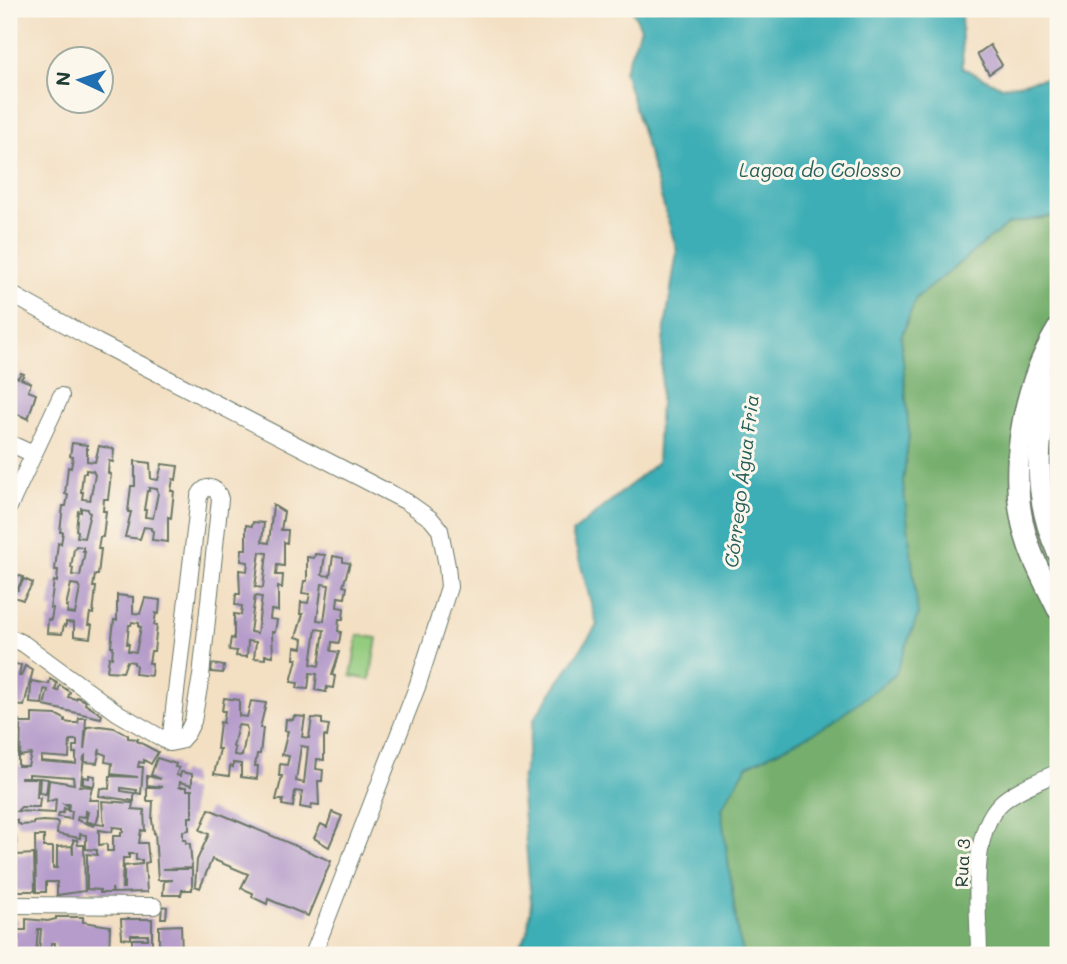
<svg xmlns="http://www.w3.org/2000/svg" width="1067" height="964" font-family="Mali,sans-serif">
  <rect width="100%" height="100%" fill="#fbf7ec"/>
  <filter id="ink" filterUnits="userSpaceOnUse"><feTurbulence type="fractalNoise" baseFrequency=".0143" numOctaves="2"/><feDisplacementMap in="SourceGraphic" scale="14" xChannelSelector="R" yChannelSelector="G"/><feConvolveMatrix kernelMatrix="1 2 1 2 8 2 1 2 1" color-interpolation-filters="sRGB"/></filter>
  <filter id="wash" filterUnits="userSpaceOnUse"><feTurbulence type="fractalNoise" baseFrequency=".00686" numOctaves="4" result="noise"/><feDisplacementMap in="SourceGraphic" scale="28" xChannelSelector="R" yChannelSelector="G"/><feGaussianBlur stdDeviation="1.57" result="paint"/><feColorMatrix in="noise" values="0 0 0 0 0 0 0 0 0 0 0 0 0 0 0 0 0 1.4 0 .05"/><feComposite in="paint" operator="in"/></filter>
  <g filter="url(#wash)">
    <rect width="100%" height="100%" fill="#f3dfc2"/>
    <polygon fill="#93cb7e" stroke="#598459" stroke-width="2" points="358,635 377,638 370,680 351,676"/>
    <polygon fill="#76af6d" stroke="#4a7650" stroke-width="2" points="1058,216 1058,955 744,955 738,935 721,809 747,766 827,726 903,482 909,435 901,337 916,298 1008,224"/>
    <polygon fill="#3daeb5" stroke="#2e7674" stroke-width="2" points="632,9 958,9 961,14 963,68 1002,87 1058,76 1058,215 1008,224 916,298 901,337 909,435 903,482 918,615 895,675 827,726 747,766 721,809 738,935 744,955 514,955 527,934 531,902 521,786 534,719 597,625 572,533 657,463 663,341 677,251 624,71 641,28"/>
    <g id="blocks">
      <g fill="#b59cca" fill-rule="evenodd">
        <polygon points="990,45 1002,65 989,74 977,54"/>
        <polygon points="9,373 18,378 21,373 24,374 21,379 31,383 28,391 36,394 28,419 9,410"/>
        <path d="M72,443L87,445V461L95,462L99,446L114,449L113,462L109,461L108,473L111,474L108,499H104L103,511H106L103,537H100L98,549H101L98,575H95L93,587H96L93,614L90,613L88,625H92L90,638L74,636V623L66,622V626L64,625L62,634L47,633L48,619L51,620L53,608H50L54,581L57,582L58,570H55L58,543L61,544L63,532H60L63,506H66L68,495L65,494L68,467L71,468L73,457L70,456ZM86,470L93,471L95,475L90,500L82,499L83,492H81L83,473H86ZM81,508L88,509V512L90,513L84,538L77,537L78,531L76,530L78,511L81,512ZM76,546L83,547V551H85L80,576L72,575L73,568H71L74,549ZM71,584L78,585L80,589L75,614L67,613L68,606H66Z"/>
        <path d="M135,461L150,463L151,479L158,480L162,464L178,466L176,480L173,479L171,491H174L171,518L168,517V542L152,540L153,531L151,530V528L144,527L140,539L125,537L131,512H128L131,486H135ZM149,488L157,489L158,493L153,518L145,517L146,510H144L147,491H149Z"/>
        <path d="M273,505L284,512L281,530H288L287,543L284,542V566L277,565L276,575H283L282,588L278,587V611L271,610L270,619L277,620L275,632H272L273,656L265,655V659L254,658L256,642L248,641L247,657L236,656L237,651L229,650L231,638L234,639V614L241,615L242,606L235,605L236,594H240L239,570L247,571L248,562L241,561L242,549H246V525L252,526L253,522L264,523L262,542L269,543ZM260,552L267,553L263,588L255,587ZM255,596L262,597L257,633L250,632Z"/>
        <path d="M315,554L325,555L322,575L330,576L333,556L343,558V562L350,563L343,586L347,587L345,598L338,597L337,607L344,608L343,619H339L338,631L341,632L339,643L332,642L331,651L339,652L332,675L335,676L333,688L327,687L326,692L315,690L317,674L310,673L308,689L297,688L298,683L291,682L297,659H294L295,647L302,648L303,639L296,637L303,614H300L301,602L308,603L310,594L302,593L304,581H307V557L314,558ZM322,584L329,585L324,621L317,620ZM316,629L324,630L319,666L311,664Z"/>
        <polygon points="9,571 23,577 17,591 24,579 33,583 23,600 14,597 9,609"/>
        <path d="M117,595L133,597V613L140,614L145,598L160,600L159,614L156,613L154,625H157L154,651H151L149,663H152L151,676L135,674L136,665L134,664V662L127,661L123,672L107,671L109,657L112,658L113,646H111L114,620H117ZM132,622L139,623V627H141L136,652L128,651L129,644H127L129,625H131Z"/>
        <polygon points="9,663 21,665 19,676 21,676 25,666 33,670 24,706 12,705 14,694 11,705 9,705"/>
        <polygon points="212,664 224,666 223,673 211,672"/>
        <polygon points="50,679 57,683 55,690 58,691 60,685 70,692 68,697 76,699 77,697 86,701 85,704 102,715 101,718 44,706 48,690 44,689 42,704 30,703 31,681 49,684"/>
        <path d="M224,698L239,700V716L247,717L251,701L266,703L260,728H263L260,754H257L255,766H258L257,779L241,777V764L233,763V767L230,766L229,776L214,774L220,749H217L220,722L223,723L225,711H222ZM238,725L246,726L247,730L242,756L234,755L235,748L233,747Z"/>
        <path d="M32,714L57,715L65,719V722L71,723H78L79,718H86L84,750L87,727L100,726L115,728L128,735V738L138,739L137,741L158,752L151,764L144,760V763L139,762L138,767H143L141,794L136,793L137,790L121,788V791L134,793V801L99,796L100,788L109,789L110,776L138,777L111,774L112,763L105,762L106,755L99,752L100,749L97,763L85,762V756L84,757L81,783L79,786L92,787L89,800H99V814L96,824L104,825L102,801L133,803L132,809L144,810L145,831L141,830L139,843H147L149,862L145,863L147,892L113,893L112,888V893H100V890L87,889V854L97,855V850L86,849V835L80,834V838L57,834L58,822L43,821L34,822V824L21,825L17,823V820H9V718L19,720V723H32ZM21,725L20,756L31,754L28,766H18V733ZM70,740H77V746H73V753H76V764L41,761V756L69,758ZM29,774L73,777L74,784L49,780L47,802L56,799L55,813L17,811L21,807H39L40,798H37L38,778H20H29ZM64,804H69L68,811H72L71,819L58,817L59,813H63L64,808L67,810L68,807ZM86,811L88,812L86,821L95,824L94,826L77,820L78,816L85,817ZM113,827L123,828V832H121V836H113V851H107V844L99,845V830L112,832ZM129,854H136V860H142V864L124,866V888H122L123,858H129Z"/>
        <path d="M294,716L305,717L302,737L309,738L312,718L322,719V724L329,725L327,737L324,736V760L317,759L316,769L323,770L322,781H318L319,805L312,804L311,809L300,807L302,792L295,791L293,807L282,805L283,800H276L282,776H279L280,764L287,765L289,756L282,755L288,731H285L286,719L293,720ZM301,746L308,747L304,783L296,781Z"/>
        <polygon points="157,758 176,764 175,767 179,768 176,775 180,776 181,772 192,774 192,785 180,782 179,787 187,787 187,790 192,790 192,817 189,817 189,830 183,831 183,840 186,840 186,843 190,844 192,868 163,869 192,869 192,890 182,890 181,895 163,895 164,881 173,880 158,880 155,833 154,833 152,820 153,801 147,801 147,787 163,787 147,785 147,776 161,779 151,775"/>
        <polygon points="89,775 95,776 94,786 83,784 83,777 89,778"/>
        <polygon points="40,778 48,779 46,794 39,793"/>
        <polygon points="209,809 331,861 308,916 268,899 267,904 252,897 253,893 241,888 248,874 212,859 200,888 195,886 197,860 209,834 200,830"/>
        <polygon points="332,812 342,816 329,847 314,838 321,824 327,827"/>
        <polygon points="9,836 16,836 17,855 34,854 35,891 19,891 17,888 17,894 9,894"/>
        <polygon points="35,836 44,836 44,847 53,847 53,868 57,868 57,847 72,846 73,855 73,840 77,840 78,845 84,845 85,891 57,895 57,882 46,882 46,892 36,892"/>
        <polygon points="162,906 167,907 166,918 161,918"/>
        <polygon points="56,917 83,917 83,922 110,926 109,955 65,955 64,953 64,955 55,955 55,943 51,943 51,955 39,955 41,929 38,929 36,955 14,954 15,937 12,937 12,949 9,949 9,918 17,919 17,925 12,925 12,930 26,930 26,919 48,921 56,919"/>
        <polygon points="121,919 152,919 152,955 132,955 132,939 148,939 148,935 131,935 131,939 122,938"/>
        <polygon points="181,925 182,955 159,955 159,926"/>
      </g>
    </g>
  </g>
  <g filter="url(#ink)">
    <use href="#blocks" fill-opacity="0" stroke="#697666" stroke-width="2"/>
    <g fill="none" stroke-linecap="round" stroke-linejoin="round">
      <g stroke="#697666" stroke-width="18">
        <g id="minor">
          <polyline points="9,293 97,342 407,502 431,519 440,530 447,566 449,587 417,687 313,955"/>
          <polyline points="9,443 33,454"/>
          <polyline points="9,507 61,396"/>
          <path d="M9,637L24,644L118,713L170,743L180,741L187,733L193,721L201,676L220,499C217,486 204,483 199,497L170,743"/>
          <polyline points="9,905 154,906"/>
          <path d="M979,955C979,912 968,834 1001,803C1016,789 1040,781 1058,772"/>
        </g>
      </g>
      <g stroke="#697666" stroke-width="24">
        <g id="tertiary">
          <path d="M1058,329C1022,388 1005,478 1029,546C1036,567 1048,588 1058,609"/>
          <path d="M1058,375C1033,429 1033,498 1058,552"/>
        </g>
      </g>
      <use href="#minor" stroke="#fff" stroke-width="16"/>
      <use href="#tertiary" stroke="#fff" stroke-width="21"/>
    </g>
  </g>
  <g text-anchor="middle" dominant-baseline="central" stroke-width="6" stroke-linejoin="round" paint-order="stroke">
    <g font-size="18" fill="#1f3d34" stroke="#fbf7ec">
      <text transform="translate(962 863) rotate(-87)">Rua 3</text>
    </g>
    <g font-size="19" font-style="italic" fill="#285f5b" stroke="#fbf7ec">
      <text x="820" y="169">Lagoa do Colosso</text>
      <text transform="translate(741 481) rotate(-83)">Córrego Água Fria</text>
    </g>
  </g>
  <rect width="1067" height="964" fill="none" stroke="#fbf7ec" stroke-width="35"/>
  <g transform="translate(80 80) rotate(274)"><circle r="33" fill="#fbf7ec" stroke="#a3ada2" stroke-width="2"/>
  <path d="M0-5L12 26L0 18L-12 26Z" fill="#1f6fb2"/>
  <text y="-10" font-size="19" font-weight="bold" text-anchor="middle" fill="#1f3d34">N</text>
  </g>
</svg>
